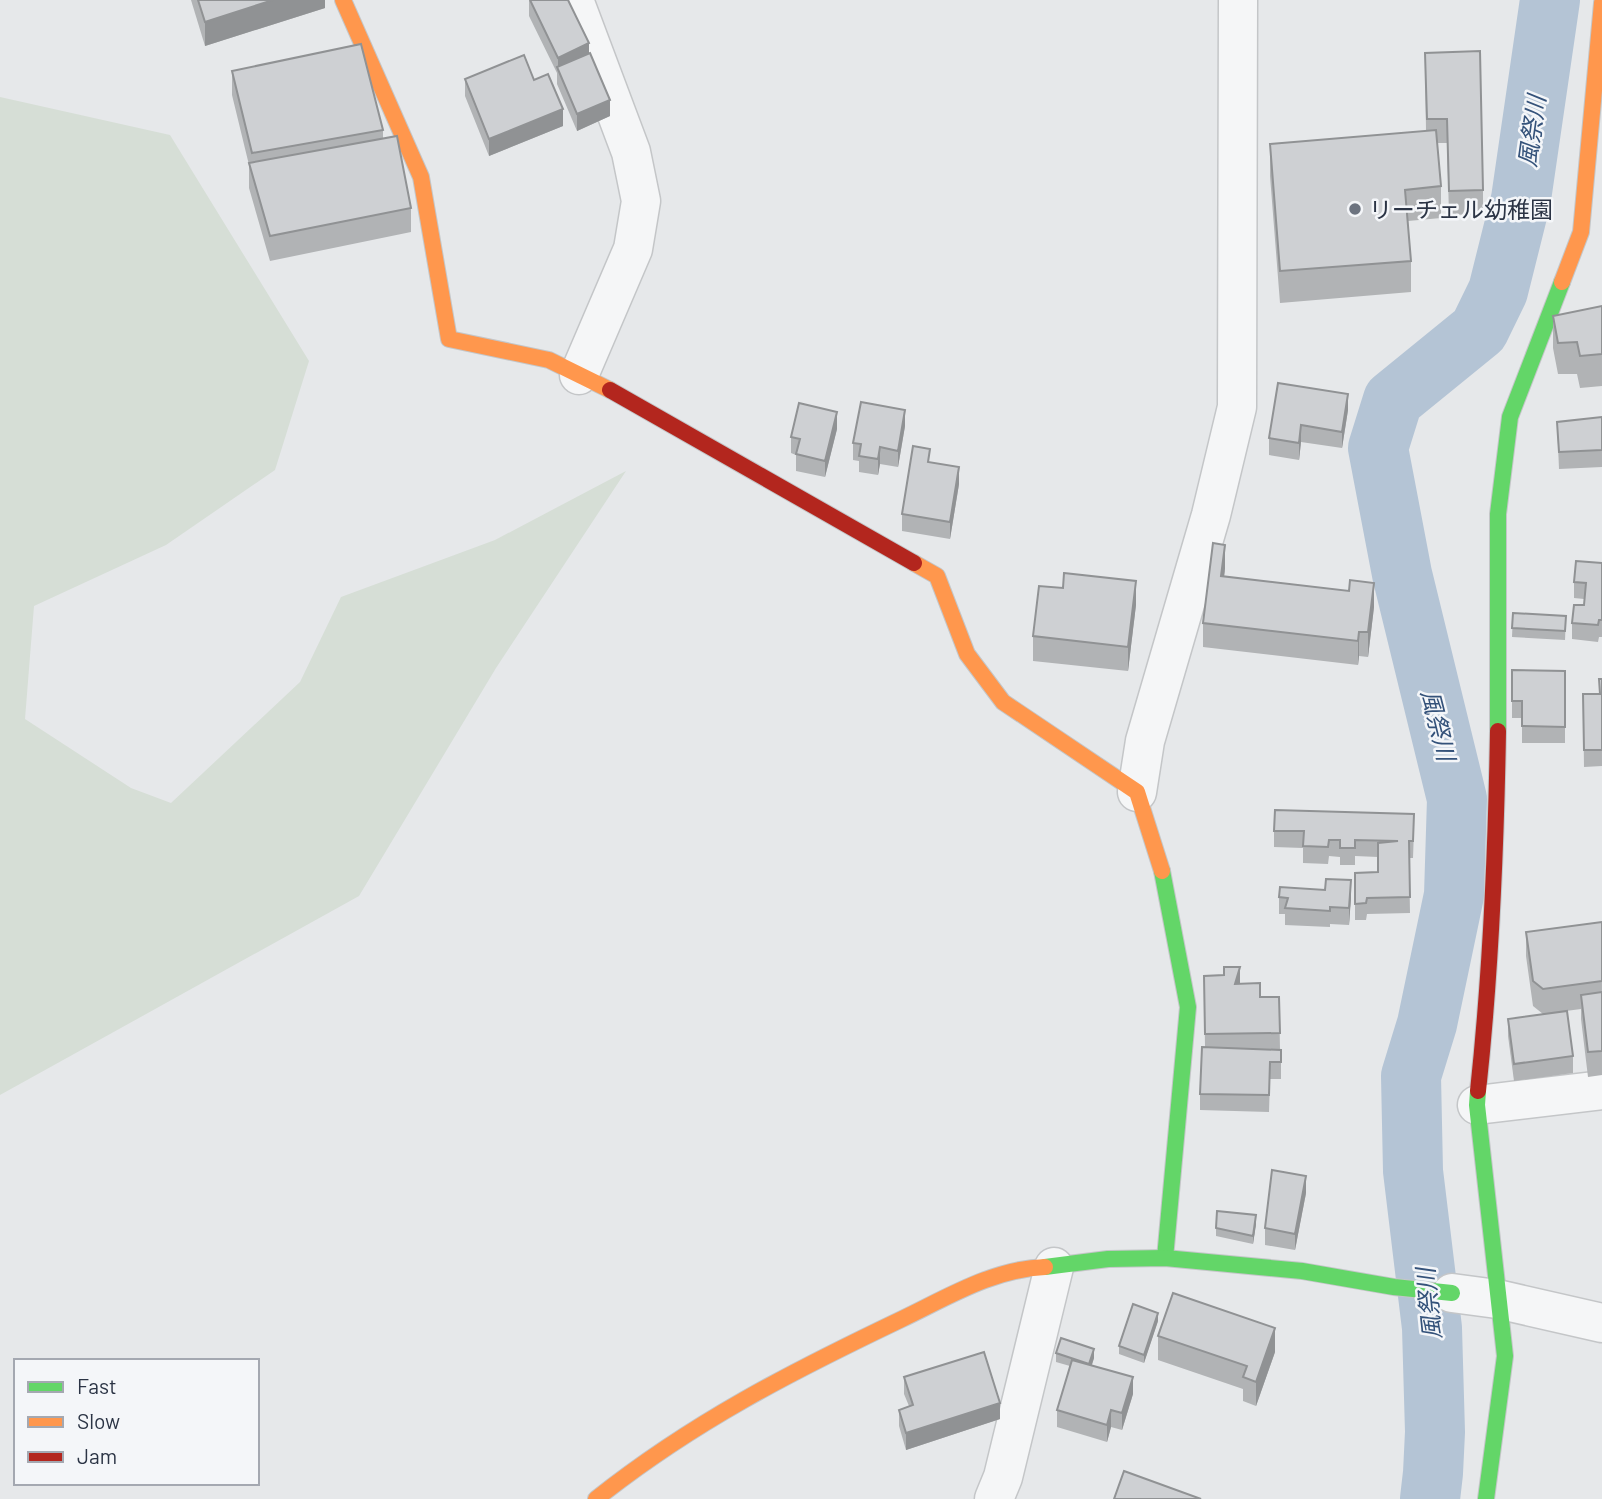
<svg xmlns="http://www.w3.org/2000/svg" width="1602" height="1499" font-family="Barlow,'Noto Sans JP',sans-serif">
  <rect width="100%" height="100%" fill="#e6e8ea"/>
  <polygon fill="#d6ded6" points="0,97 170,135 309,361 275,470 166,545 34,606 25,719 131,788 171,803 300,682 341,597 495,540 626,471 496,668 359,896 0,1095"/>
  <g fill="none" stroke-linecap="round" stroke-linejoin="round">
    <polyline stroke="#b4c4d5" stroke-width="60" points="1430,1499 1433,1473 1435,1432 1432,1328 1413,1171 1411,1076 1427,1024 1454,895 1457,799 1402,574 1378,448 1393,400 1479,330 1498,291 1521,199 1550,0"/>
    <g stroke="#c4c6c8" stroke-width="41">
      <g id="street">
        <polyline points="574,0 631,152 641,201 633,249 579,375"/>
        <polyline points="1137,792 1145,741 1211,515 1237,407 1238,0"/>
        <polyline points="1477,1105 1602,1090"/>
        <polyline points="1452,1293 1497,1299 1602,1323"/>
        <polyline points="994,1499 1003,1477 1054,1267"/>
      </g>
    </g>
    <g stroke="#c4c6c8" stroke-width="18">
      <g id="fast">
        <polyline points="1498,731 1498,514 1510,417 1562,282"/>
        <polyline points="1162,871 1188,1007 1165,1258"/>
        <polyline points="1478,1091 1477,1105 1505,1356 1486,1499"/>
        <polyline points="1045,1267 1108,1259 1165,1258 1302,1271 1394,1287 1452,1293"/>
      </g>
    </g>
    <g stroke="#c4c6c8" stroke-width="18">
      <g id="slow">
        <polyline points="343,0 421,177 449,339 549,360 610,390"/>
        <polyline points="1562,282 1581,232 1602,3"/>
        <polyline points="914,563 937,576 967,654 1003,702 1137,792 1162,871"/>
        <path d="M596,1499C693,1422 791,1372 902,1319C948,1297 993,1269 1045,1267"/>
      </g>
    </g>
    <g stroke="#c4c6c8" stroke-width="18">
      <g id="jam">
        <polyline points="610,390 914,563"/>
        <path d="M1478,1091C1491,971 1496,852 1498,731"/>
      </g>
    </g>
    <use href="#street" stroke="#f5f6f7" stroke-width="38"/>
    <use href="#fast" stroke="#63d668" stroke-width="16"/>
    <use href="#slow" stroke="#ff974d" stroke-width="16"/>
    <use href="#jam" stroke="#b3261e" stroke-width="16"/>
  </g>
  <g fill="#b1b3b5">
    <polygon points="191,0 325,0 325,8 205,46"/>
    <polygon points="529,0 589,53 610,116 577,131 557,84 557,73 529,16"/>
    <polygon points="1425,53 1483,190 1483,214 1449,215 1447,143 1437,143 1441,186 1441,218 1408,221 1411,261 1411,292 1280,303 1270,176 1270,144 1426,131"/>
    <polygon points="232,71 383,130 383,138 411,208 411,232 270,261 249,188 249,165 232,95"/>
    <polygon points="465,79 534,80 563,126 489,156 465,96"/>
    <polygon points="1602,306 1602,386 1580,388 1577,374 1558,374 1553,348 1553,316"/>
    <polygon points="1278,383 1348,410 1342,448 1301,442 1299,460 1269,455 1269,438"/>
    <polygon points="1602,417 1602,467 1559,469 1557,422"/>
    <polygon points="905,426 898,467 880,464 878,475 859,472 859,461 853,460 853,443"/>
    <polygon points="837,429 825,477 796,471 796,455 791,453 791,437"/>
    <polygon points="930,463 959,484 950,539 902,531 902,514"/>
    <polygon points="1602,563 1602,637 1599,637 1598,642 1572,639 1572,623 1584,605 1584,599 1574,598 1574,582"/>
    <polygon points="1225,569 1224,576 1374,607 1368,657 1359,656 1358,665 1203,647 1203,623"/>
    <polygon points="1136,605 1128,671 1033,661 1033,636"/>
    <polygon points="1513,613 1566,616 1565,640 1512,637"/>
    <polygon points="1512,670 1565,671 1565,743 1522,743 1522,718 1512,718"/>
    <polygon points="1602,679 1602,766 1584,767 1583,694 1600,694"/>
    <polygon points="1414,830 1413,858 1409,858 1410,913 1367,914 1366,920 1355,920 1355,873 1378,872 1378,857 1355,856 1355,865 1340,865 1340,857 1329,856 1328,864 1303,863 1303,848 1274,847 1274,831"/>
    <polygon points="1279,897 1351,897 1349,925 1330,924 1330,927 1285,925 1285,914 1279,914"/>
    <polygon points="1602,922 1602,1075 1588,1077 1581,1019 1581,1009 1543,1014 1533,1006 1526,956 1526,932"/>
    <polygon points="1204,976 1240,984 1260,997 1279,997 1280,1049 1281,1050 1281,1079 1270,1079 1269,1112 1200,1110 1200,1094 1205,1047"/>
    <polygon points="1508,1019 1573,1056 1573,1073 1514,1081 1508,1036"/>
    <polygon points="1306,1193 1295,1250 1265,1245 1265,1228"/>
    <polygon points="1256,1224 1253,1244 1216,1236 1216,1228"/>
    <polygon points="1158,1321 1144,1363 1119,1354 1119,1346"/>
    <polygon points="1158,1336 1275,1352 1256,1406 1243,1401 1243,1389 1158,1360"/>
    <polygon points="1056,1353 1094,1358 1092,1365 1133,1394 1122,1430 1111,1427 1107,1442 1057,1427 1057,1410 1070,1366 1056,1362"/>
    <polygon points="904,1377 1000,1419 906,1450 899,1426 899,1410 909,1406 904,1394"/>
  </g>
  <g fill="#909294">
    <polygon points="273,0 325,0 325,8 205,46 205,22"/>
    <polygon points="589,43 589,60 558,69 558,58"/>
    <polygon points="610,100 610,116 577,131 577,114"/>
    <polygon points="563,109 563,126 489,156 489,139"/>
    <polygon points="1348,394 1348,410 1342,448 1342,432"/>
    <polygon points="905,410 905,426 898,467 898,451"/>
    <polygon points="837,412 837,429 825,477 825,461"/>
    <polygon points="1301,425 1301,442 1299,460 1299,443"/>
    <polygon points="880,447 880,464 878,475 878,459"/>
    <polygon points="959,467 959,484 950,539 950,522"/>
    <polygon points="1225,545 1225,569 1221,600 1221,576"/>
    <polygon points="1136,581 1136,605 1128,671 1128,647"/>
    <polygon points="1374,583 1374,607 1368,657 1368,632"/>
    <polygon points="1359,632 1359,656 1358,665 1358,641"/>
    <polygon points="1351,880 1351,897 1349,925 1349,908"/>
    <polygon points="1240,967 1240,983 1235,984"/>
    <polygon points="1306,1176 1306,1193 1295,1250 1295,1234"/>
    <polygon points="1256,1215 1256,1224 1253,1244 1253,1236"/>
    <polygon points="1158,1313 1158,1321 1144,1363 1144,1355"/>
    <polygon points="1275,1328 1275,1352 1256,1406 1256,1382"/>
    <polygon points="1094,1349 1094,1358 1089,1373 1089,1364"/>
    <polygon points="1133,1377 1133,1394 1122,1430 1122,1413"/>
    <polygon points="1000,1403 1000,1419 906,1450 906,1433"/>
    <polygon points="1111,1410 1111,1427 1107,1442 1107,1425"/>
  </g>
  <g fill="#ced0d3" stroke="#909294" stroke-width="2">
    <polygon points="198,0 273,0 205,22"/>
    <polygon points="530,0 568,0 589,43 558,58"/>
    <polygon points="361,44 383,130 252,153 232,71"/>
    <polygon points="1480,51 1483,190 1449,191 1447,119 1427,119 1425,53"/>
    <polygon points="590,53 610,100 577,114 557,67"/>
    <polygon points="524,55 534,80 548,74 563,109 489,139 465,79"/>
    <polygon points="1436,130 1441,186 1405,190 1411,261 1280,271 1270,144"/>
    <polygon points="397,136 411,208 270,236 249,163"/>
    <polygon points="1602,306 1602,354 1580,356 1577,342 1558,343 1553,316"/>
    <polygon points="1278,383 1348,394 1342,432 1301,425 1299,443 1269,438"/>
    <polygon points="861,402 905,410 898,451 880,447 878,459 859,456 861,444 853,443"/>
    <polygon points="799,403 837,412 825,461 796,454 800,439 791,437"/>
    <polygon points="1602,417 1602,450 1559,452 1557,422"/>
    <polygon points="913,446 930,449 928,462 959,467 950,522 902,514"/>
    <polygon points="1213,543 1225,545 1221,576 1349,591 1350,580 1374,583 1368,632 1359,632 1358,641 1203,623"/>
    <polygon points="1576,561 1602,563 1602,620 1599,620 1598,625 1572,623 1574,605 1584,605 1586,583 1574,582"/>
    <polygon points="1064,573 1136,581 1128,647 1033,636 1039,586 1063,588"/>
    <polygon points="1513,613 1566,616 1565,631 1512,628"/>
    <polygon points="1512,670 1565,671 1565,727 1522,726 1522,701 1512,701"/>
    <polygon points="1599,679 1602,679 1602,750 1584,750 1583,694 1600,694"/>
    <polygon points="1275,810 1414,814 1413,841 1409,841 1410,897 1367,898 1366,903 1355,904 1355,873 1378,872 1378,843 1398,841 1355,840 1355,848 1340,848 1340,840 1329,840 1328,847 1303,846 1304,831 1274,831"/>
    <polygon points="1326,879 1351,880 1349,908 1330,907 1330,911 1285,908 1288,898 1279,897 1280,887 1325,890"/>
    <polygon points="1602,922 1602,981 1543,989 1533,981 1526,932"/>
    <polygon points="1224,967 1240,967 1235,984 1260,983 1260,997 1279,997 1280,1033 1205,1034 1204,976 1224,975"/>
    <polygon points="1602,992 1602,1051 1588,1052 1581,995"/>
    <polygon points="1567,1011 1573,1056 1514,1064 1508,1019"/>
    <polygon points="1202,1047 1281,1050 1281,1062 1270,1062 1269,1095 1200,1094"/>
    <polygon points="1272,1170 1306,1176 1295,1234 1265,1228"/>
    <polygon points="1217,1211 1256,1215 1253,1236 1216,1228"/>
    <polygon points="1173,1293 1275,1328 1256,1382 1243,1377 1247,1366 1158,1336"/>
    <polygon points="1133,1304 1158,1313 1144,1355 1119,1346"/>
    <polygon points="1061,1338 1094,1349 1089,1364 1056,1353"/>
    <polygon points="984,1352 1000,1403 906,1433 899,1410 913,1405 904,1377"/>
    <polygon points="1072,1360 1133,1377 1122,1413 1111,1410 1107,1425 1057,1410"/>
    <polygon points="1124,1471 1201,1499 1114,1499"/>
  </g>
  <circle fill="#6c737f" stroke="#f4f6f9" stroke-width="2.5" cx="1355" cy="209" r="7"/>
  <g text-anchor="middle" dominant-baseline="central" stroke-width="5" stroke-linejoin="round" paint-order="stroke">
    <g font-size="23" fill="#2b3445" stroke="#f4f6f9" text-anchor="start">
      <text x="1369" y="209">リーチェル幼稚園</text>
    </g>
    <g font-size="24" font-style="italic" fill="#34527a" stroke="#f4f6f9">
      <text transform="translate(1531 131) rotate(-82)">風祭川</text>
      <text transform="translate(1439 725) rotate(76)">風祭川</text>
      <text transform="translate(1428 1304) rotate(-96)">風祭川</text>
    </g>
  </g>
  <rect x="14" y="1359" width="245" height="126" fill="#f4f6f9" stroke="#a4a8b1" stroke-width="2"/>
  <rect x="28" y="1382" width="35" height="10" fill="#63d668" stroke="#a4a8b1" stroke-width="2"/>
  <text x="77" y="1394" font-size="21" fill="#2b3445">Fast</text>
  <rect x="28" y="1417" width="35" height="10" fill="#ff974d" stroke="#a4a8b1" stroke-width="2"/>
  <text x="77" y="1429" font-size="21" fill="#2b3445">Slow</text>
  <rect x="28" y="1452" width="35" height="10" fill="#b3261e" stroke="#a4a8b1" stroke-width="2"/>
  <text x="77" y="1464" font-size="21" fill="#2b3445">Jam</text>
</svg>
